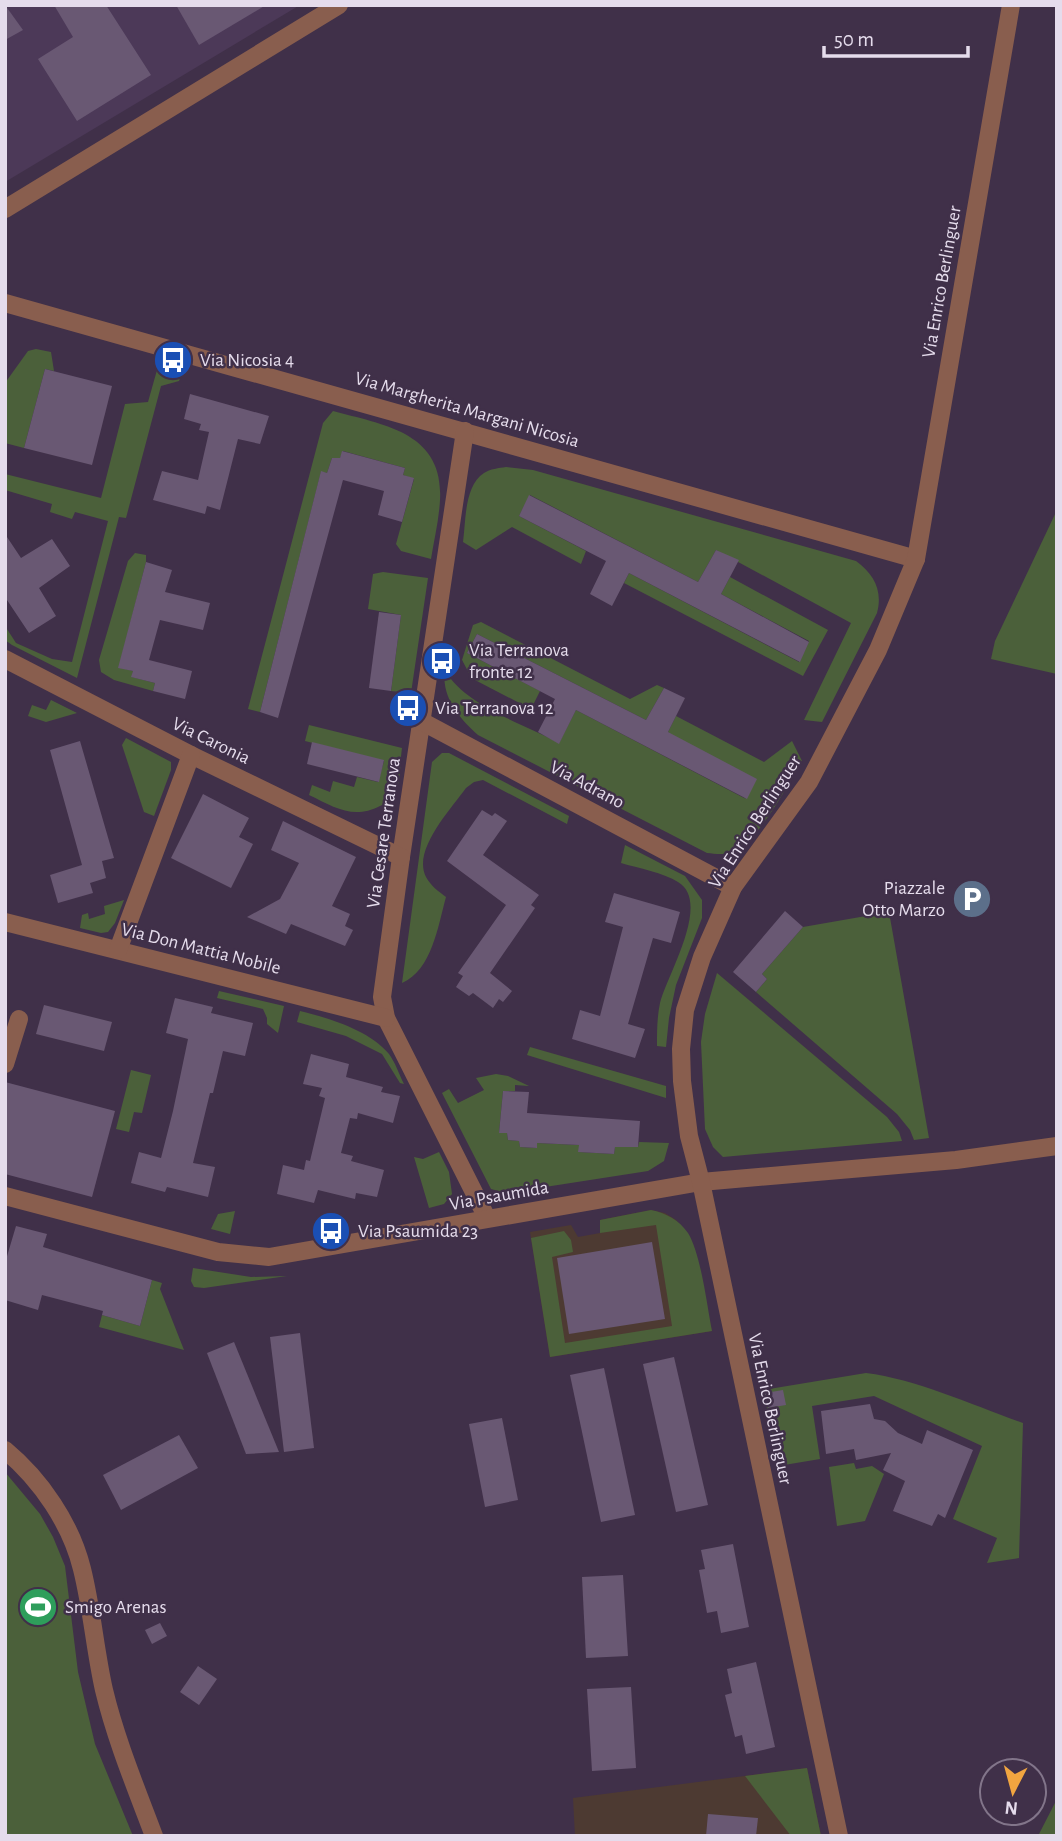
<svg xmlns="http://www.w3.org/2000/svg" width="1062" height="1841" font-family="'Alegreya Sans',sans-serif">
  <rect width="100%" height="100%" fill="#403049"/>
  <polygon fill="#4c3958" points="5,5 300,5 5,182"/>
  <g fill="#4d3a32">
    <polygon points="651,1210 665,1213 676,1220 688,1234 695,1252 712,1331 550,1357 530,1232 571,1225 578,1237 600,1233 600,1220"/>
    <polygon points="807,1768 821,1836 575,1836 573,1798"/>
  </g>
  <g fill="#4b603a">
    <polygon points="36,349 51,352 54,371 45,369 24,448 5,443 5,383 28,351"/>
    <polygon points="159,363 183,370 179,381 161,386 126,518 119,517 77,678 12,645 5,640 5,626 16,643 52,659 72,662 108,521 75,512 72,519 50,512 52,504 5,490 5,474 101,498 125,404 148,402"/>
    <path d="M333,411C384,425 444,432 440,500C439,520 434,540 431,559L401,551L396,544L414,479L403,475L405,468L343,451L340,458H332L327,473L321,472L260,712L248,709L323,423Z"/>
    <path d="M506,467L533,470L856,561C874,574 883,591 877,613L822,722L804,720L851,623L716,550L698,582L530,495L519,516L586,551L581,564L512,527L476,550L463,542C466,521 464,486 484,473C490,469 499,468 506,467Z"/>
    <polygon points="1057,510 1057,674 991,659 995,641"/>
    <polygon points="135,553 146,555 146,562 119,667 133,671 132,677 155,683 153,691 114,680 101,672 99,660 128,561"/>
    <polygon points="383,572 428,578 411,693 391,691 401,615 368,609 373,574"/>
    <polygon points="629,573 799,662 809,641 721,594 730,577 828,630 803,676 624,583"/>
    <polygon points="481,622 630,699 657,685 664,688 646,720 477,634 467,653 540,691 531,709 475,680 470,675 462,660 473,625"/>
    <path d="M445,671C468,707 522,723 559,743L576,710L746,799L668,732L676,716L764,762L792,741L802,761C785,789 765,830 738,849C729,856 717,854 707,853L478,735C460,719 441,697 445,671Z"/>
    <polygon points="51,700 77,713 46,722 28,716 32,705 46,710"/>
    <path d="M309,725L402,748C400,761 401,779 396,791C393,798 387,803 380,806C353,820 334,807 309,795L312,785L330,792L333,781L354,787L357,777L378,782L384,761L305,741Z"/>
    <polygon points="126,738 171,762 171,770 154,816 144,812 122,745"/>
    <path d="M442,753H449L569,816L567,824L483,780L474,782L466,788C451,809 412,850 426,877C431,886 438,891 446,897C438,926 432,970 402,983L432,762Z"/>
    <path d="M625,845L685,876L702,900V918L676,985L669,1018L666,1047L657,1046C657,1032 657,1017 660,1003C667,975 712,902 678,882C664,873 638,868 621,863Z"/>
    <polygon points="124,900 115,923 108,932 101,933 80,928 82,915 88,913 89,919 105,914 104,906"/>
    <polygon points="889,912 929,1138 914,1140 910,1130 897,1114 756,992 767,979 762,974 803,927"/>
    <polygon points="717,973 887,1117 899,1132 902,1141 723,1157 713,1147 705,1129 701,1042 705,1014"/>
    <polygon points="219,991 284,1006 278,1033 267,1024 267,1018 263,1009 217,998"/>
    <path d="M300,1011C329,1018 369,1030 389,1054C395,1062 399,1074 404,1084L400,1083L382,1054L346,1036L297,1022Z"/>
    <polygon points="530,1047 666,1086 666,1098 527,1055"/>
    <polygon points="131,1070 151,1075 142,1113 134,1112 129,1132 116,1129"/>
    <polygon points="496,1074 508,1076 529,1086 515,1085 515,1091 503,1091 499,1133 507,1133 508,1140 519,1141 520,1147 537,1148 537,1143 579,1145 579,1152 614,1154 615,1147 638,1147 639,1142 669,1143 664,1161 648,1171 506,1193 491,1189 442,1093 449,1089 458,1103 484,1090 476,1078"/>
    <polygon points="439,1152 449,1172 452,1194 444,1204 429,1208 414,1157 423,1159"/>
    <path d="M651,1210C666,1213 679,1220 688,1233C701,1254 707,1306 712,1331L550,1357L531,1238L564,1231L571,1240L573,1252L552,1257L565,1343L672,1326L656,1225L600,1233V1220Z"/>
    <polygon points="235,1211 230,1234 211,1229 218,1214"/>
    <polygon points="193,1268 251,1277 287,1276 204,1288 194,1287 191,1281"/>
    <polygon points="152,1280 162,1283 160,1289 184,1350 99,1327 102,1315 140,1326"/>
    <path d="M866,1373C916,1379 975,1406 1023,1423L1019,1558L987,1563L997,1538L953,1519L982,1446L874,1396L812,1406L820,1459L778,1466L775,1449L784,1448L782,1436L773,1437L763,1390Z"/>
    <polygon points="854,1463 856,1469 872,1466 884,1474 865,1521 837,1526 829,1467"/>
    <polygon points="5,1472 40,1514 53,1537 65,1566 78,1672 95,1744 133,1836 5,1836"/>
    <polygon points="807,1768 821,1836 791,1836 745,1776"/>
    <polygon points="1057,1799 1057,1836 1038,1836"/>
  </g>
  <g fill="#695873">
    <polygon points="5,5 23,30 5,40"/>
    <polygon points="54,5 106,5 151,75 77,121 38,59 73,37"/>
    <polygon points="176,5 266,5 199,45"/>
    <polygon points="45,369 112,386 92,465 24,448"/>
    <polygon points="190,394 269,416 260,444 238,439 220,510 207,506 205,514 153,500 162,471 198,480 209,432 199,430 201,424 184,419"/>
    <polygon points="342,451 405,468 403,475 414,478 402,522 378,515 384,491 343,480 278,718 260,712 321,471 327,473 332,458 340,458"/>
    <polygon points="529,495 698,582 716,550 739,560 721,594 809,642 800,662 629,573 612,606 590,594 606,561 519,516"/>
    <polygon points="5,534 21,558 52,539 70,566 39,588 56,616 29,633 5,597"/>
    <polygon points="146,562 172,570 165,592 210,603 203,630 160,620 149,660 192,671 185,699 153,691 155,683 131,677 133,671 118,668"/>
    <polygon points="379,612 401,615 391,691 369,688"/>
    <polygon points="477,634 646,720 664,688 685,698 668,732 757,779 747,799 576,710 559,744 538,732 555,699 467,653"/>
    <polygon points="80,741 114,858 102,861 106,878 90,883 93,893 58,903 50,875 82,865 50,750"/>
    <polygon points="312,742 384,760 379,782 307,764"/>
    <polygon points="203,794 249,818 239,837 253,844 231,888 171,858"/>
    <polygon points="482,810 492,816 495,813 507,821 483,855 539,895 531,905 535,908 490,973 512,991 503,1002 499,999 493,1008 473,993 469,996 456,987 463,976 458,973 506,905 447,861"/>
    <polygon points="283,821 356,857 332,906 350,914 345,926 353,930 345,946 291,924 286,934 247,917 280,899 299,863 271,850"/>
    <polygon points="614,893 680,912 671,943 653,938 628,1024 645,1029 635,1058 572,1039 580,1010 600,1016 623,927 605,922"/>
    <polygon points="785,911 803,927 762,974 767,979 756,992 733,972"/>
    <polygon points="175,998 213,1007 211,1013 253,1023 245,1056 223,1051 213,1093 210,1093 193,1163 215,1167 208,1197 167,1187 165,1192 131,1183 139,1152 161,1158 173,1111 188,1039 166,1033"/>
    <polygon points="44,1005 112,1022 104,1051 36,1034"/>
    <polygon points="311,1054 349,1064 346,1077 383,1087 381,1092 400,1096 393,1123 358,1113 357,1119 350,1118 341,1153 353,1156 351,1161 384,1170 377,1197 356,1193 355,1199 318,1190 314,1203 277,1194 283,1165 304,1170 306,1160 310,1161 325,1098 319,1096 322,1088 303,1084"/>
    <polygon points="5,1082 115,1111 92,1197 5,1174"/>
    <polygon points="503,1091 529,1092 527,1113 640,1121 638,1147 615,1147 614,1154 578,1152 579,1145 537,1143 537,1148 520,1147 519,1141 508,1140 507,1133 499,1133"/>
    <polygon points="16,1226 47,1234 43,1247 152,1280 140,1326 102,1315 103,1311 42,1295 38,1310 5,1300 5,1263"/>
    <polygon points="652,1242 665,1319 569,1334 557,1258"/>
    <polygon points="300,1333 314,1448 284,1452 270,1337"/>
    <polygon points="234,1342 279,1452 246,1454 207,1353"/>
    <polygon points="674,1357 708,1505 676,1512 643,1364"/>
    <polygon points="604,1368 635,1515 601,1522 570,1375"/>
    <polygon points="783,1390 786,1405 768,1408 765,1393"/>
    <polygon points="870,1404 874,1419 885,1421 898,1433 922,1444 927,1430 973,1450 945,1518 938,1514 932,1526 893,1511 905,1481 883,1470 891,1453 856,1460 854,1449 826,1454 821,1411"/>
    <polygon points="502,1418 518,1500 485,1507 469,1424"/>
    <polygon points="179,1435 198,1468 121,1510 103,1475"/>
    <polygon points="733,1544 749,1627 721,1633 717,1611 707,1613 699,1570 705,1569 701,1550"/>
    <polygon points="623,1575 628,1656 586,1658 582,1577"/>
    <polygon points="160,1623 167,1636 152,1644 145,1630"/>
    <polygon points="756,1662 775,1747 746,1754 742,1735 735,1737 725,1695 732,1693 727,1669"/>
    <polygon points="198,1666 217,1679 199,1705 180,1692"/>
    <polygon points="631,1687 636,1768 592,1771 587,1689"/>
    <polygon points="708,1814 758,1818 756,1836 706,1836"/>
  </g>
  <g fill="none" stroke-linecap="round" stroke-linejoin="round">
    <g stroke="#895e4e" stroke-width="18">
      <polyline points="5,209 339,5"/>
      <polyline points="5,303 916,559"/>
      <polyline points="465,431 401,857 382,997 386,1018 487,1218"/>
      <polyline points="5,659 191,755 401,857"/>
      <polyline points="421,721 733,887"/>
      <polyline points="5,922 386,1018"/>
      <polyline points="118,950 191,755"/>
      <polyline points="5,1064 19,1019"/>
      <polyline points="5,1196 218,1252 269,1257 701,1182 956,1160 1057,1146"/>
      <path d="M5,1450C41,1480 71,1524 82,1569C92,1609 95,1650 104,1690C116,1740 136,1788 154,1836"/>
      <polyline points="839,1836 701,1182 689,1136 682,1081 681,1049 685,1010 702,957 733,887 809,782 878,650 916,559 1011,5"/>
    </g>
  </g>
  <defs>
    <g id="bus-disc" transform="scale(2.0125)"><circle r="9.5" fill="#1a4fb4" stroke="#403049"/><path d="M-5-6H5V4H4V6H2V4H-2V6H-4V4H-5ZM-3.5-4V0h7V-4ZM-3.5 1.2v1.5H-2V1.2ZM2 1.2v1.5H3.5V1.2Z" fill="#fff"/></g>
    <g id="parking-disc" transform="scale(2.0125)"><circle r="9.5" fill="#5c6f8a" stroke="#403049"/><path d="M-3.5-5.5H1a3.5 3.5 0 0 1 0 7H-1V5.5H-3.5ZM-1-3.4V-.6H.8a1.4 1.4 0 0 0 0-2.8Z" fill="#fff"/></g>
    <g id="stadium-disc" transform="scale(2.0125)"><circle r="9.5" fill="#2e9e5b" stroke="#403049"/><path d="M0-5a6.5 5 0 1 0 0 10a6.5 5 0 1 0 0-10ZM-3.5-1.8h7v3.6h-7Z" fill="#fff"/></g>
  </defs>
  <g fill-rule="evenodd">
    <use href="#bus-disc" x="173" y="360"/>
    <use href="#bus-disc" x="442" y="661"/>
    <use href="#bus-disc" x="408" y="708"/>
    <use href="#parking-disc" x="972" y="899"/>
    <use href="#bus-disc" x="331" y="1231"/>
    <use href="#stadium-disc" x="38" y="1607"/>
  </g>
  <g text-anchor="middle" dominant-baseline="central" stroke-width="5" stroke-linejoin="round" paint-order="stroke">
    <g font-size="19" fill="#e5dcec" stroke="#403049">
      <text transform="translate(942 282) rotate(-80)">Via Enrico Berlinguer</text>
      <text transform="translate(467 410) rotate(16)">Via Margherita Margani Nicosia</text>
      <text transform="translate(211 741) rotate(26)">Via Caronia</text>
      <text transform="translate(587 785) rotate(28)">Via Adrano</text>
      <text transform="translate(755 822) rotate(-57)">Via Enrico Berlinguer</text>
      <text transform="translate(384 833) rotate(-82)">Via Cesare Terranova</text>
      <text transform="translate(201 949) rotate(14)">Via Don Mattia Nobile</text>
      <text transform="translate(499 1196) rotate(-10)">Via Psaumida</text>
      <text transform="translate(770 1409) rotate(78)">Via Enrico Berlinguer</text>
    </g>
    <g font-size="19" fill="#e5dcec" stroke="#403049" text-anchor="start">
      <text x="200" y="360">Via Nicosia 4</text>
      <text x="469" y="650">Via Terranova<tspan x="469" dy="22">fronte 12</tspan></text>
      <text x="435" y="708">Via Terranova 12</text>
      <text x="945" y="888" text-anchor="end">Piazzale<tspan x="945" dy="22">Otto Marzo</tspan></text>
      <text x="358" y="1231">Via Psaumida 23</text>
      <text x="65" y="1607">Smigo Arenas</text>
    </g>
  </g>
  <rect width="1062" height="1841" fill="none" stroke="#e5dcec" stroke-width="14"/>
  <g transform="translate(1013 1792) rotate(186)"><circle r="33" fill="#403049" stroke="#82758a" stroke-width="2"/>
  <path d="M0-5L12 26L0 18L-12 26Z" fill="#f1a540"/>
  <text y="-10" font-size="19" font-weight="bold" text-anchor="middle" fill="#e5dcec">N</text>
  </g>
  <path d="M824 46v10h144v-10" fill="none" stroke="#e5dcec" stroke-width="3.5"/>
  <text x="834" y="46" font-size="21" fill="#e5dcec" stroke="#403049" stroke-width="5" paint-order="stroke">50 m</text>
</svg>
